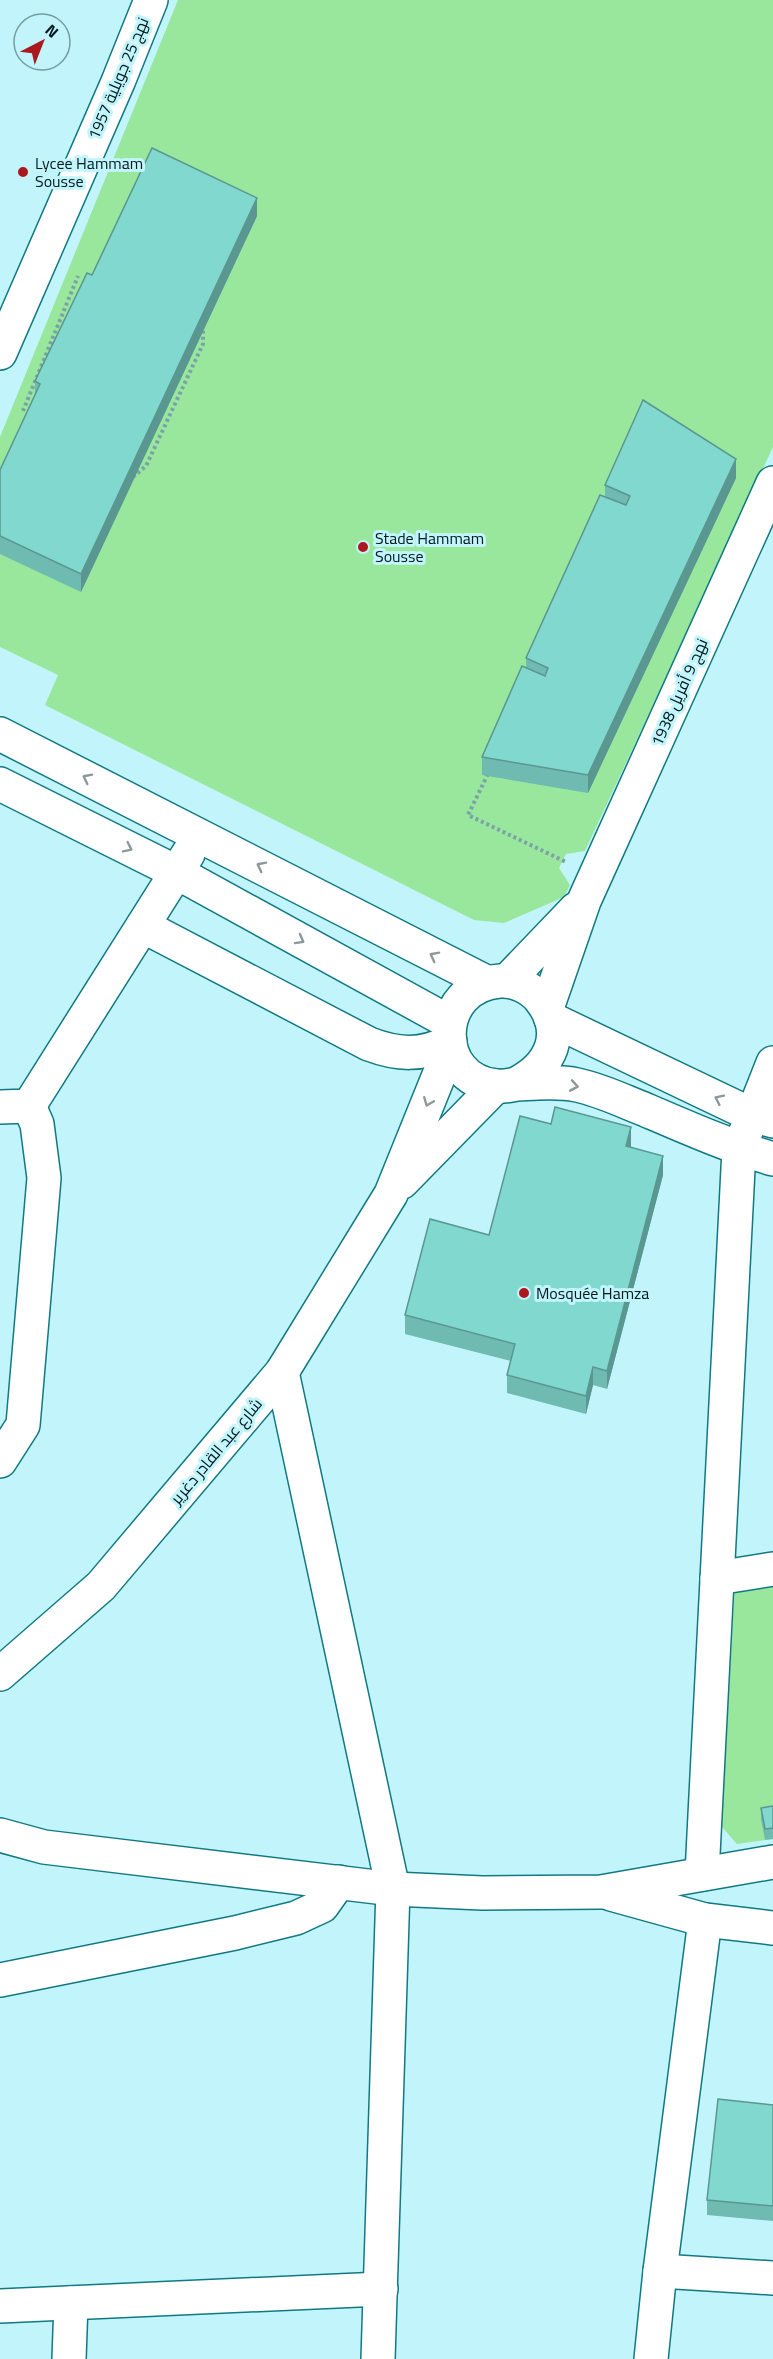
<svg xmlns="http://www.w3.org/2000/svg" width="773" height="2359" font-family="'Titillium Web',Cairo,sans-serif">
  <rect width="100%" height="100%" fill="#c2f5fb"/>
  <g fill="#98e79d">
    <polygon points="178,0 773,0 773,447 585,851 566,854 559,868 570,885 564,897 504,923 474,920 45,705 58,675 0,647 0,437"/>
    <polygon points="773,1576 773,1839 737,1844 721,1826 735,1583"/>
  </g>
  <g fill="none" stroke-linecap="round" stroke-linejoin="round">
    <g stroke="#117983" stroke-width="36">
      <g id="minor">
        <polyline points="0,353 118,82 151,0"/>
        <polyline points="0,734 486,982"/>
        <polyline points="0,784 176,872 449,1022"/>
        <path d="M143,926L369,1044C398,1055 421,1056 450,1042"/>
        <polyline points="507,981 576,909"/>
        <polyline points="547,1008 584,901 773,483"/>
        <polyline points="0,1107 29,1106 188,854"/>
        <polyline points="282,1372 393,1889 378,2359"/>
        <polyline points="0,1461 23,1425 44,1178 37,1124 29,1106"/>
        <polyline points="717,1578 773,1569"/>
        <polyline points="0,1835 44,1847 393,1889 482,1893 601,1892 773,1862"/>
        <polyline points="702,1874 739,1149 773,1063"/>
        <polyline points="611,1894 705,1920 773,1928"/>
        <polyline points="0,1980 235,1933 296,1918 322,1906 339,1882"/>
        <polyline points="660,2271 773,2278"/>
        <polyline points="0,2306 381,2289"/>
        <polyline points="69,2359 71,2303"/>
        <polyline points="651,2359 660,2271 705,1920"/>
      </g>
    </g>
    <g stroke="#117983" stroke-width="36">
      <g id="major">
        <polyline points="551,1019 752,1115 773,1121"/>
        <path d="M516,1084C551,1066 567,1033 540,999C531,988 515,980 500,981C434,986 432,1079 496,1086C503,1087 511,1085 518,1084C538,1083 558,1081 577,1085C601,1090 623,1101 646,1110C688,1128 729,1146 773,1159"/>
        <polyline points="402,1182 496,1086"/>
        <polyline points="0,1674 101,1586 282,1372 391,1194 450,1048"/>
      </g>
    </g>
    <g stroke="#7aa3a9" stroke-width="4" stroke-dasharray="3 3" stroke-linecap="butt">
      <polyline points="23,411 78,276"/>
      <polyline points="133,477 146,466 203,344 203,329"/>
      <polyline points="488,774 468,815 566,862"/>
    </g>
    <use href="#minor" stroke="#fff" stroke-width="33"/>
    <use href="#major" stroke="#fff" stroke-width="33"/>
  </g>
  <g fill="#6fbab1">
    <polygon points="257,216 81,592 0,554 0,470 35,395 35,381 92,275"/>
    <polygon points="736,478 588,793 482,775 482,757 526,668 526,658 605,497 605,485"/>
    <polygon points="631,1146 631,1148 663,1175 607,1389 593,1385 586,1414 507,1393 507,1375 511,1361 405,1334 405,1315 489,1235"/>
    <polygon points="773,1806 773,1839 765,1840 761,1819 761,1808"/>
    <polygon points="773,2105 773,2221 707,2215 707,2200"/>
  </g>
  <g fill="#5a9790">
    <polygon points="257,198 257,216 81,592 81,574"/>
    <polygon points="736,459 736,478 588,793 588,775"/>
    <polygon points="631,1127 631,1146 626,1165 626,1146"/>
    <polygon points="663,1156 663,1175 607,1389 607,1371"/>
    <polygon points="593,1367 593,1385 586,1414 586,1396"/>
  </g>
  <g fill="#81d8ce" stroke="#5a9790" stroke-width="1.5">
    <polygon points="152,148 257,198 81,574 0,536 0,470 40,384 35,381 87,273 92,275"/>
    <polygon points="643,400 736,459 588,775 482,757 522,666 545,676 548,668 526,658 600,495 626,505 630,496 605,485"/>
    <polygon points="555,1107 631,1127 626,1146 663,1156 607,1371 593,1367 586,1396 507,1375 515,1344 405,1315 430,1219 489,1235 520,1116 551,1124"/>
    <polygon points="773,1806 773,1828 765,1829 761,1808"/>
    <polygon points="718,2099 773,2105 773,2206 707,2200"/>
  </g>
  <defs><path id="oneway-chevron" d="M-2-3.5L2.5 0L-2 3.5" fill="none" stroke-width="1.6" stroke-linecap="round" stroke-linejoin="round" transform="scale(1.5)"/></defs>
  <g stroke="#8c9899">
    <use href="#oneway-chevron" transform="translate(87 778) rotate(-153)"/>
    <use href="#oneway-chevron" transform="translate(128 848) rotate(26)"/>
    <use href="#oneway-chevron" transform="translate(261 866) rotate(-153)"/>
    <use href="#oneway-chevron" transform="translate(300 940) rotate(29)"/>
    <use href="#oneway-chevron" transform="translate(434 956) rotate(-153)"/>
    <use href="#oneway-chevron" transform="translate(574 1086) rotate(10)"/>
    <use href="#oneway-chevron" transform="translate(719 1099) rotate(-154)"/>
    <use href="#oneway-chevron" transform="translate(428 1102) rotate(112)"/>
  </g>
  <g fill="#ab181e" stroke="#c2f5fb" stroke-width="2">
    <circle cx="23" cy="172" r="6"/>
    <circle cx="363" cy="547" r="6"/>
    <circle cx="524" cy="1293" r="6"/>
  </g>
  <g text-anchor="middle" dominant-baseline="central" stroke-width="6" stroke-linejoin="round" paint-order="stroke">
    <g font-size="16" fill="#00191d" stroke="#c2f5fb">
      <text transform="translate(118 78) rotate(-67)">نهج 25 جويلية 1957</text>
      <text transform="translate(679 692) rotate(-66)">نهج 9 أفريل 1938</text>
      <text transform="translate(216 1451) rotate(-50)">شارع عبد القادر دغرير</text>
    </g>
    <g font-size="16" fill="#00191d" stroke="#c2f5fb" text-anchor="start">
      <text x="35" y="163">Lycee Hammam<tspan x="35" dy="18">Sousse</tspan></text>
      <text x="375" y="538">Stade Hammam<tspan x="375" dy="18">Sousse</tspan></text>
      <text x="536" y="1293">Mosquée Hamza</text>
    </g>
  </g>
  <g transform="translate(42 42) rotate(42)"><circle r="28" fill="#c2f5fb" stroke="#749da2" stroke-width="1.5"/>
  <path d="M0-4.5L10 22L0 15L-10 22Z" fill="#ab181e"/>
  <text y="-9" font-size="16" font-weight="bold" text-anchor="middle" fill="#00191d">N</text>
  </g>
</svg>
